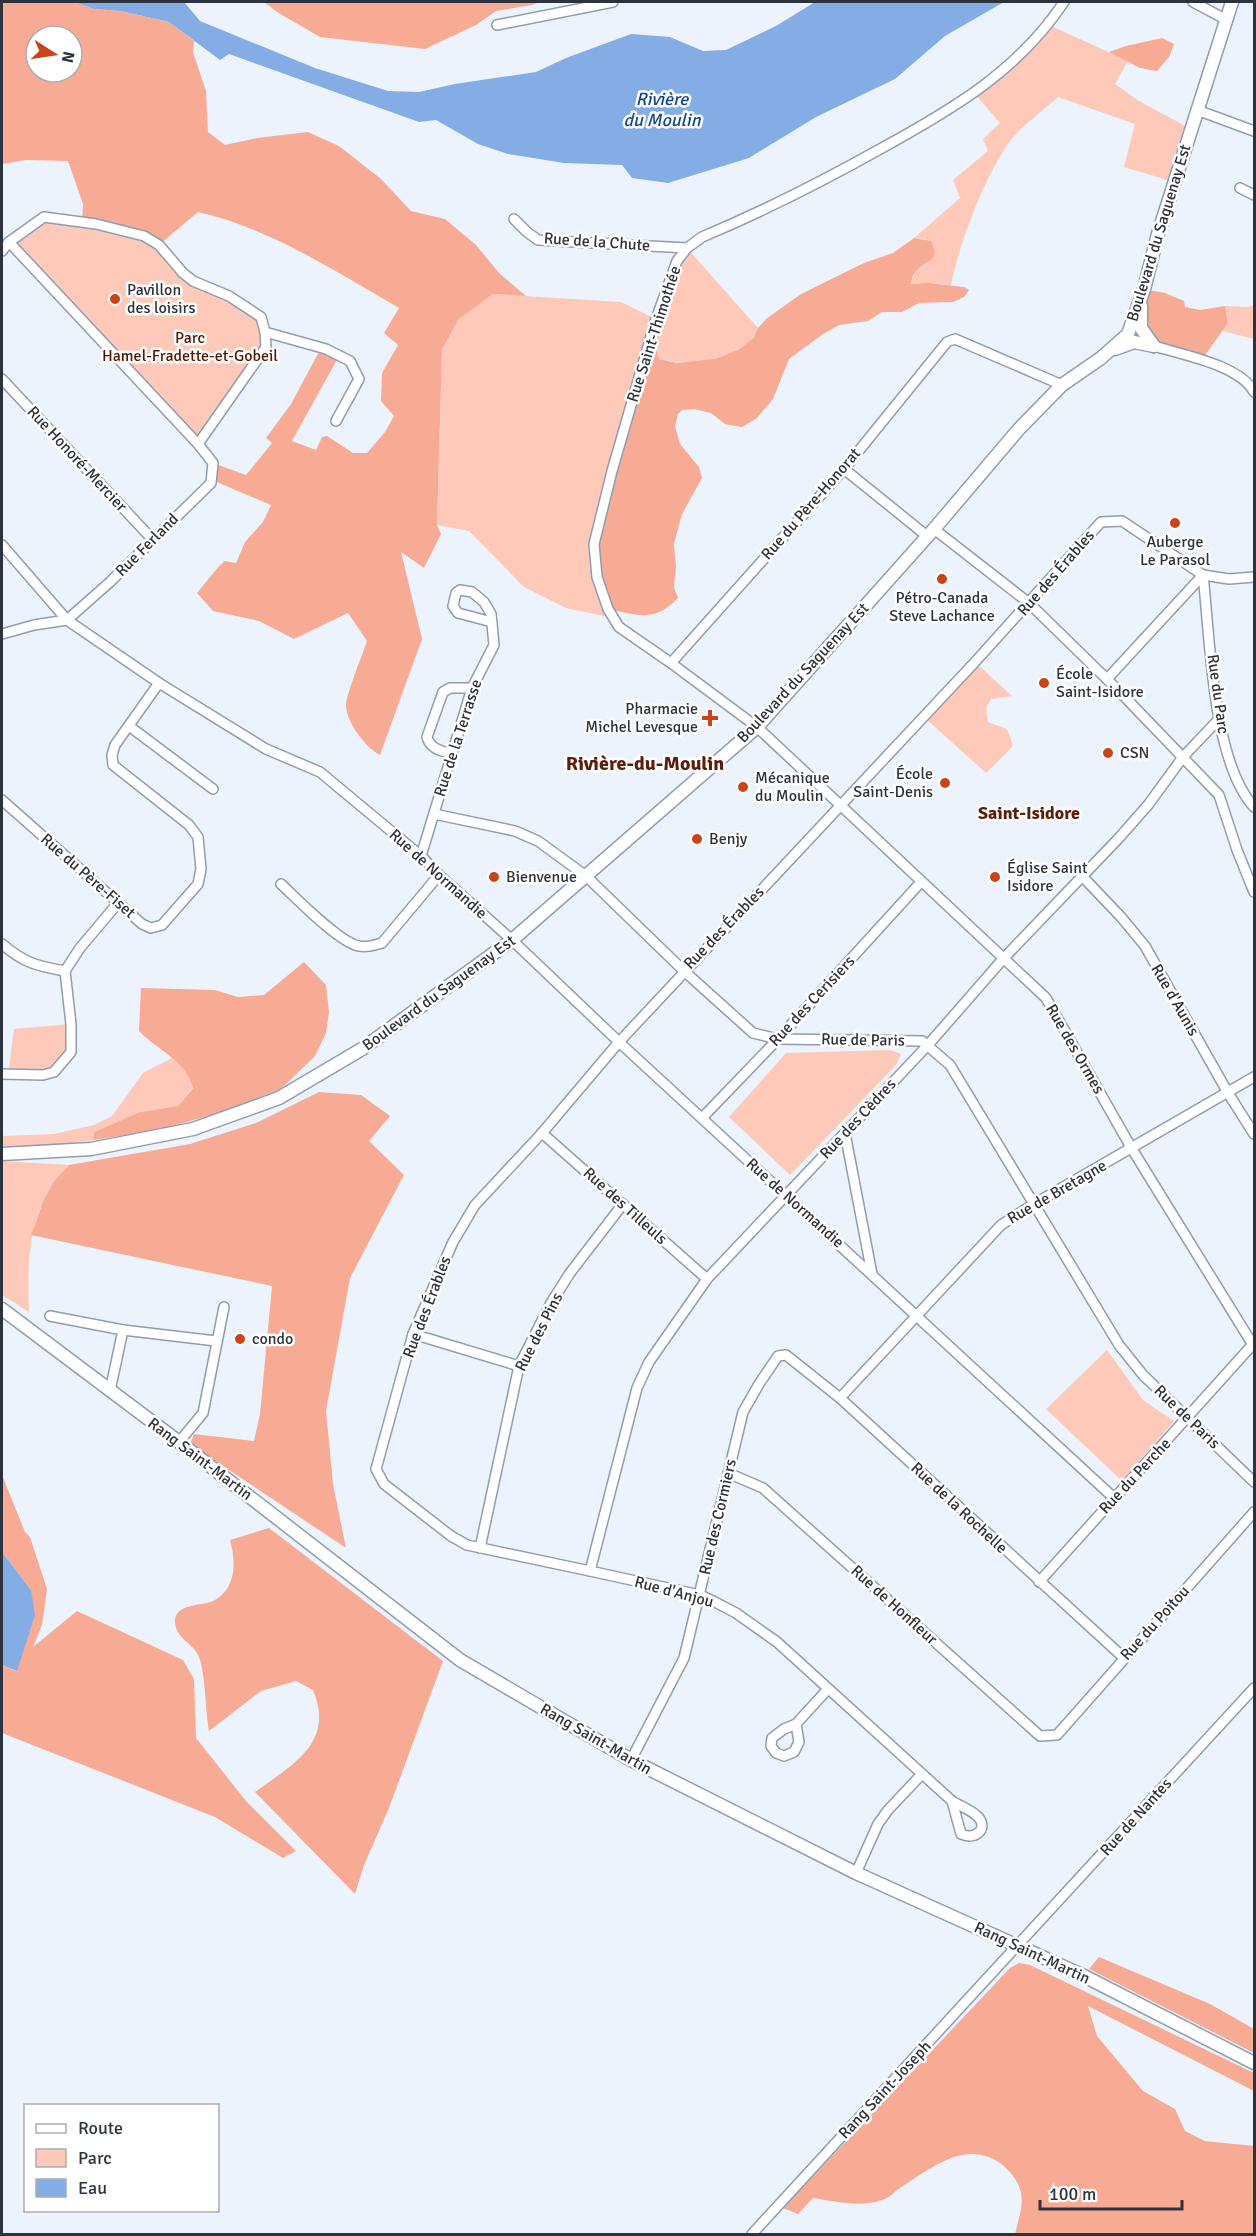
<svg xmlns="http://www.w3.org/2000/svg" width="1256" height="2236" font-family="Signika,sans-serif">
  <rect width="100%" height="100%" fill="#edf3fc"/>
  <g fill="#ffc9ba">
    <path d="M1047,24L1128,61L1115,84L1139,101L1191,129L1174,182L1124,167L1135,124L1058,97C1044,110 1021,126 1010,141C984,178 960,241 951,285L928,283L910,284L915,273L933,258L926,239L914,238L960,198L953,180L988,151L983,139L1000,123L975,94Z"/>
    <polygon points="44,217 144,236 183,273 261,317 266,347 198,444 9,242"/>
    <path d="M687,248L758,328C743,361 691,367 659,359L654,342L656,323L608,609L604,616L566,608L524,587L469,531L437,525L442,350L458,320L493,294L621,302L656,319Z"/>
    <polygon points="1254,305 1254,339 1223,331 1228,323 1225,306 1248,307"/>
    <polygon points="975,662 1012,696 991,699 986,708 988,722 1007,729 1013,746 986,773 924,717"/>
    <polygon points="71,1024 71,1052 54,1072 8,1075 14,1029"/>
    <polygon points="890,1050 901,1054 896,1065 790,1175 729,1117 786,1053"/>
    <path d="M172,1058C183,1066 190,1075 193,1087L178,1106L140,1112L94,1132L93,1140L50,1146H2V1136L54,1134L94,1125L112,1116L143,1073Z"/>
    <path d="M2,1161L69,1165C28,1206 27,1257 29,1312L2,1295Z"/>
    <polygon points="1107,1350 1143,1400 1174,1421 1122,1481 1046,1409"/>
  </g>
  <g fill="#f7ab95" fill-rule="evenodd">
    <path d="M2,2H74L94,9L121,11L169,22L194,41L193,52L206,91L208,132L225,145L257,138L308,132L339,146L381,179L411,211L445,219L476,245L499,273L526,296L493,294L458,320L442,350L437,525L441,534L424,568L401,552L422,639L380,755C366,748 346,722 346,705C346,695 363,653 367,641L348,613L294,639L259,621L213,611L197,593C205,584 218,566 225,561L236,563L245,542L263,522L271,505L212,480L213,463L246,475L272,443L266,438L291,404L321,348L339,356L292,441L316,450L322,437L327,436L353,453H367L385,432L394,416L381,401L382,373L398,345L384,333L399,308C336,272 270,228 198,212L159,245L82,222L83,204L68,161L26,160L2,164ZM36,36H72V72H36Z"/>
    <polygon points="264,2 540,2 532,5 496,11 476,25 425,49 320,37 277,12"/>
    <polygon points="1162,38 1174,44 1169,57 1157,71 1140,68 1109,52 1126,46"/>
    <path d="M914,238L931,241C942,262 924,260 914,274C912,277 912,281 910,284L928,283L964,287L969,290L964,297L953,302L919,303L902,312H882L868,321L839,325L823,334L789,359L773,399L757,418L742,427L725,424L711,413L694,409L682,410L678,414L675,426L680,444L699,467L702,478L682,514L674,544L676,567L674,587L678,598C654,623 638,615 608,609L594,544L656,319L654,342L659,359L677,363L715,359L738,350L753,338L758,328L766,319L801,294L864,263L893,253Z"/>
    <polygon points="1144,289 1165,293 1184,301 1185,307 1200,310 1225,306 1228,323 1201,361 1154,346 1128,334"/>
    <path d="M304,962L326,985L329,1012L326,1033L315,1056L281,1089L215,1114L158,1130L93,1140L94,1132L140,1112L178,1106L193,1088C186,1060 157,1050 139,1031L141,988L215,990L238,997L264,995Z"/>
    <polygon points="319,1092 361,1095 390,1116 369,1141 404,1175 350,1278 326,1411 333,1484 346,1548 190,1444 194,1434 254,1441 260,1414 272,1286 31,1235 44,1199 55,1180 69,1165 190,1144 256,1123"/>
    <polygon points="2,1475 25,1532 30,1537 47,1589 42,1625 33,1647 77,1611 183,1660 194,1679 196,1738 246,1801 296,1851 283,1858 215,1817 2,1733 2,1665 16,1671 31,1590 2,1552"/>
    <path d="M269,1528L443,1661L389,1808L364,1865L355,1894L255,1792C293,1764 335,1743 313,1690L296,1681L261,1691L209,1731C205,1709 206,1677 199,1657C193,1642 175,1639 175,1621C175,1603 203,1606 213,1601C237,1589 236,1561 230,1540Z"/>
    <polygon points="1099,1957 1210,2004 1254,2029 1254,2053 1089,1969"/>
    <path d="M1019,1963L1030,1965L1254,2073V2091L1088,2006L1097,2036L1143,2091L1175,2109L1185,2131L1205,2141L1254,2146V2234H1015C1022,2206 1029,2190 1005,2167C968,2135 929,2170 897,2190C893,2194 887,2199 882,2200C861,2208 834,2201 813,2198L798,2214L783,2208L1010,1968Z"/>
  </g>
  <g fill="#84ade6">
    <polygon points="74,2 185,3 200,21 315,68 388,91 419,92 455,84 536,72 566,58 631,34 670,37 703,51 726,50 776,26 815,2 1004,2 945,36 895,79 816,117 749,158 668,183 632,178 622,165 564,163 508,154 478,144 436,120 419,122 229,54 220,60 169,22 121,11 94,9"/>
    <polygon points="2,1552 31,1590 35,1615 17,1671 2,1665"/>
  </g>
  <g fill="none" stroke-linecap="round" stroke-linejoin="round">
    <g stroke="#8e9db2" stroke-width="12">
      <g id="street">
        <path d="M1064,2C1018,71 953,109 882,148C823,181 764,211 702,237L687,248L677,261L656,319L612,471L594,544L597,577L608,609L619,627L671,663L757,727L1046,998L1132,1149L1253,1345"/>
        <polyline points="1193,2 1225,19"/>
        <polyline points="497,25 613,2"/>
        <polyline points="1197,110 1254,131"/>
        <polyline points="1240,188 1254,195"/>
        <polyline points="514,219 527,232 538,240 687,248"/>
        <polyline points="9,242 198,444 213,463 211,483 110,582 67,620"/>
        <polyline points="2,251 9,242 44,217 96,224 144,236 159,245 183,273 193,281 229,296 261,317 265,332 266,347 198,444"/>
        <polyline points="265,332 326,349 350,361 359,379 336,421"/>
        <path d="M1154,346C1183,355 1240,365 1254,392"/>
        <polyline points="2,379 153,540"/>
        <polyline points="844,469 927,536"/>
        <polyline points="934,529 1029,603 1118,690 1219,795 1237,850 1254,892"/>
        <polyline points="2,545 67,620 159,683 266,749 320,772 421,856 439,875 512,940 619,1042 1114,1498"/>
        <polyline points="2,634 34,625 67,620"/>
        <polyline points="671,663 844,469 947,342 955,339 1062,385"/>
        <polyline points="1107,679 1203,575 1229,579 1254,577"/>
        <polyline points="129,726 213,789"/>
        <path d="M452,754C442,751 430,749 427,737L443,692L450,688H472"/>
        <polyline points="2,800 142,924 151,928 162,925 198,884 201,869 198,837 189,825 113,765 112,755 115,745 159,683"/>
        <polyline points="434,814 515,831 538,841 586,876 684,971 753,1033 778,1039 922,1041 950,1065 1119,1345 1143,1375 1254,1482"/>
        <polyline points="421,856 472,688 494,645 491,614 484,602 472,592 460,590 456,593 453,606 458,613 492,622"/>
        <polyline points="1082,876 1121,917 1145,946 1228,1093 1254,1134"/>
        <path d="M281,884C297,899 340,943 359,946C367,948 375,945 382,943L439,875"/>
        <path d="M2,944C24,963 37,966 65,971"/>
        <polyline points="2,1074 43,1075 54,1072 71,1052 71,1024 65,971 80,948 118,903"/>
        <polyline points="702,1118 778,1039 921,882"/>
        <polyline points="542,1133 707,1279"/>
        <polyline points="845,1133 872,1274"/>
        <polyline points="50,1316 123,1330 216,1341"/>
        <polyline points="413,1334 519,1366"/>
        <polyline points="110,1391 123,1330"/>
        <polyline points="840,1398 1001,1225 1034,1204 1254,1077"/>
        <polyline points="179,1442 203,1413 224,1307"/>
        <polyline points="728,1473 763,1488 1040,1736 1057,1735 1254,1512"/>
        <polyline points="480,1548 519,1366 551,1303 570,1273 623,1204"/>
        <polyline points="590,1571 637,1388 649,1362 707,1279 928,1045 1003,959 1118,839 1148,805 1183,757 1218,720"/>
        <polyline points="1039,1582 1254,1343"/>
        <polyline points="796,1724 799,1742 794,1752 784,1756 776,1753 771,1746 772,1738 784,1729 796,1724 828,1689"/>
        <polyline points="631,1760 684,1658 743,1412 759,1384 778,1356 786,1355 840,1398 1124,1658"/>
        <path d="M952,1801L777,1642L736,1613L713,1601L700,1595L590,1571L467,1545L451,1536L384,1484L376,1469L413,1334L453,1242L475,1205L542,1133L619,1042L975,662L1101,522L1122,521L1203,575C1210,637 1212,761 1254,807"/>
        <path d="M952,1801C960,1806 971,1810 977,1816C989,1827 977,1841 961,1834Z"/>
        <polyline points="856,1873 878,1824 888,1810 922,1774"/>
        <polyline points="752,2234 1254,1688"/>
      </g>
    </g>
    <g stroke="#8e9db2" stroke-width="15">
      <g id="secondary">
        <polyline points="1141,306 1141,328 1154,346"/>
        <polyline points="1115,349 1134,342 1154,346"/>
        <polyline points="2,1154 91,1149 193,1129 279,1098 362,1049 512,940 757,727 934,529 1019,429 1062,385 1101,358 1128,334 1144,289 1158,234 1232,2"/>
        <polyline points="2,1309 179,1442 460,1660 631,1760 856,1873 1082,1975 1254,2063"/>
      </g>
    </g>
    <use href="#street" stroke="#fff" stroke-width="9"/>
    <use href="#secondary" stroke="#fff" stroke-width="12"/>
  </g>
  <g fill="#cb4317" stroke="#fff" stroke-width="2">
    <circle cx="115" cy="299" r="6"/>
    <circle cx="1175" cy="523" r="6"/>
    <circle cx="942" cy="579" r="6"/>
    <circle cx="1044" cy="683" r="6"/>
    <path d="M707 709h6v6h6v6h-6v6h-6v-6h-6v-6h6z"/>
    <circle cx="1108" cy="753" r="6"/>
    <circle cx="945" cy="783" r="6"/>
    <circle cx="743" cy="787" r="6"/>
    <circle cx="697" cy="839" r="6"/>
    <circle cx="494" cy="877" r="6"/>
    <circle cx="995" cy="877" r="6"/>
    <circle cx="240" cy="1339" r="6"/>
  </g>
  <g text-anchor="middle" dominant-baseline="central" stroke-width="5" stroke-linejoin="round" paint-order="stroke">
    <g font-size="16" fill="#2d333c" stroke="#fff">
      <text transform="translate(1159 233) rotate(-73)">Boulevard du Saguenay Est</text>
      <text transform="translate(597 242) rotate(4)">Rue de la Chute</text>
      <text transform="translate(654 334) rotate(-72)">Rue Saint-Thimothée</text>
      <text transform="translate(77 459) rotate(47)">Rue Honoré-Mercier</text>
      <text transform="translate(811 504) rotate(-49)">Rue du Père-Honorat</text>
      <text transform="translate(147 545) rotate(-45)">Rue Ferland</text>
      <text transform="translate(1056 573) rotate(-49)">Rue des Érables</text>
      <text transform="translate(803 673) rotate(-47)">Boulevard du Saguenay Est</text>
      <text transform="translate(1218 694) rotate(82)">Rue du Parc</text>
      <text transform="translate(458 738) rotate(-72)">Rue de la Terrasse</text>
      <text transform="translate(438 874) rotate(42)">Rue de Normandie</text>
      <text transform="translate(88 876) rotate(41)">Rue du Père-Fiset</text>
      <text transform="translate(724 928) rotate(-46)">Rue des Érables</text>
      <text transform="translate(439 993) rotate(-36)">Boulevard du Saguenay Est</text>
      <text transform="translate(1175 1000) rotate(60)">Rue d'Aunis</text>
      <text transform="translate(812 1001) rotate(-47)">Rue des Cerisiers</text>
      <text transform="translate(863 1040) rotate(1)">Rue de Paris</text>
      <text transform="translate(1075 1049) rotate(60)">Rue des Ormes</text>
      <text transform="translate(858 1119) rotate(-47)">Rue des Cèdres</text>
      <text transform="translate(1057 1192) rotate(-30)">Rue de Bretagne</text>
      <text transform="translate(795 1203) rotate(42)">Rue de Normandie</text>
      <text transform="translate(625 1206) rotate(42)">Rue des Tilleuls</text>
      <text transform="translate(427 1307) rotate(-69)">Rue des Érables</text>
      <text transform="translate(539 1332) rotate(-63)">Rue des Pins</text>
      <text transform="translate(1187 1417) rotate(44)">Rue de Paris</text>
      <text transform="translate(200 1459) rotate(37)">Rang Saint-Martin</text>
      <text transform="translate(1135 1476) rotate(-47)">Rue du Perche</text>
      <text transform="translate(959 1508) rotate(43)">Rue de la Rochelle</text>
      <text transform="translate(718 1517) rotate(-77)">Rue des Cormiers</text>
      <text transform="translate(674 1592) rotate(15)">Rue d'Anjou</text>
      <text transform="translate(894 1605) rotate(42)">Rue de Honfleur</text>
      <text transform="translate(1155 1623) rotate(-48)">Rue du Poitou</text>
      <text transform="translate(596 1739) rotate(30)">Rang Saint-Martin</text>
      <text transform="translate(1136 1817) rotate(-48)">Rue de Nantes</text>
      <text transform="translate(1032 1953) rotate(25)">Rang Saint-Martin</text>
      <text transform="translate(885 2090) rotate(-47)">Rang Saint-Joseph</text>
    </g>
    <g font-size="16" fill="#2d333c" stroke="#fff" text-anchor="start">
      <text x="127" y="290">Pavillon<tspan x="127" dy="18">des loisirs</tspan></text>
      <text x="1175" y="542" text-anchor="middle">Auberge<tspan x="1175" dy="18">Le Parasol</tspan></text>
      <text x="942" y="598" text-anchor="middle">Pétro-Canada<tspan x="942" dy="18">Steve Lachance</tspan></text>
      <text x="1056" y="674">École<tspan x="1056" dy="18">Saint-Isidore</tspan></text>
      <text x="698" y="709" text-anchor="end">Pharmacie<tspan x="698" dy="18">Michel Levesque</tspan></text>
      <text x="1120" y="753">CSN</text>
      <text x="933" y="774" text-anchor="end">École<tspan x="933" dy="18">Saint-Denis</tspan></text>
      <text x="755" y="778">Mécanique<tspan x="755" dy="18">du Moulin</tspan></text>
      <text x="709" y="839">Benjy</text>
      <text x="1007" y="868">Église Saint<tspan x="1007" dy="18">Isidore</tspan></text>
      <text x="506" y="877">Bienvenue</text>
      <text x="252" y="1339">condo</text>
    </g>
    <g font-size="16" fill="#551401" stroke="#fff">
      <text x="190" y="338">Parc<tspan x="190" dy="18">Hamel-Fradette-et-Gobeil</tspan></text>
    </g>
    <g font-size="18" font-style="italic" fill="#14488c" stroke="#fff">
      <text x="662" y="99">Rivière<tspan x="662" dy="21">du Moulin</tspan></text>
    </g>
    <g font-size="18" font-weight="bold" fill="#5e1d09" stroke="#fff">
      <text x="1029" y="813">Saint-Isidore</text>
    </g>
    <g font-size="20" font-weight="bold" fill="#5e1d09" stroke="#fff">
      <text x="645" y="763">Rivière-du-Moulin</text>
    </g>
  </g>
  <rect width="1256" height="2236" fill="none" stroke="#2d333c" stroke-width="6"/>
  <rect x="24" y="2104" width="195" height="108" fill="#ffffff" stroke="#abadb1" stroke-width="1.5"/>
  <rect x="36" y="2124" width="30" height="9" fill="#ffffff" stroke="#abadb1" stroke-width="1.5"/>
  <text x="78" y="2134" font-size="18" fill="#2d333c">Route</text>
  <rect x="36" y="2149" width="30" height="18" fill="#ffc9ba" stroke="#abadb1" stroke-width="1.5"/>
  <text x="78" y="2164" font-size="18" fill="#2d333c">Parc</text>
  <rect x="36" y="2179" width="30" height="18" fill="#84ade6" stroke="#abadb1" stroke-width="1.5"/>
  <text x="78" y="2194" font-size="18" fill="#2d333c">Eau</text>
  <g transform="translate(54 54) rotate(102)"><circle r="28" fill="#ffffff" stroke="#abadb1" stroke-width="1.5"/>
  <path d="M0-4.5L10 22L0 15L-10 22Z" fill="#cb4317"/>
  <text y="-9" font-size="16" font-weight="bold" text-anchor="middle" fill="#2d333c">N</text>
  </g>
  <path d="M1040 2200v9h142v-9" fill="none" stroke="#2d333c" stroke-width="3"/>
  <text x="1049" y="2200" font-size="18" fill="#2d333c" stroke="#ffffff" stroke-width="4.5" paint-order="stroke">100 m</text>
</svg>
